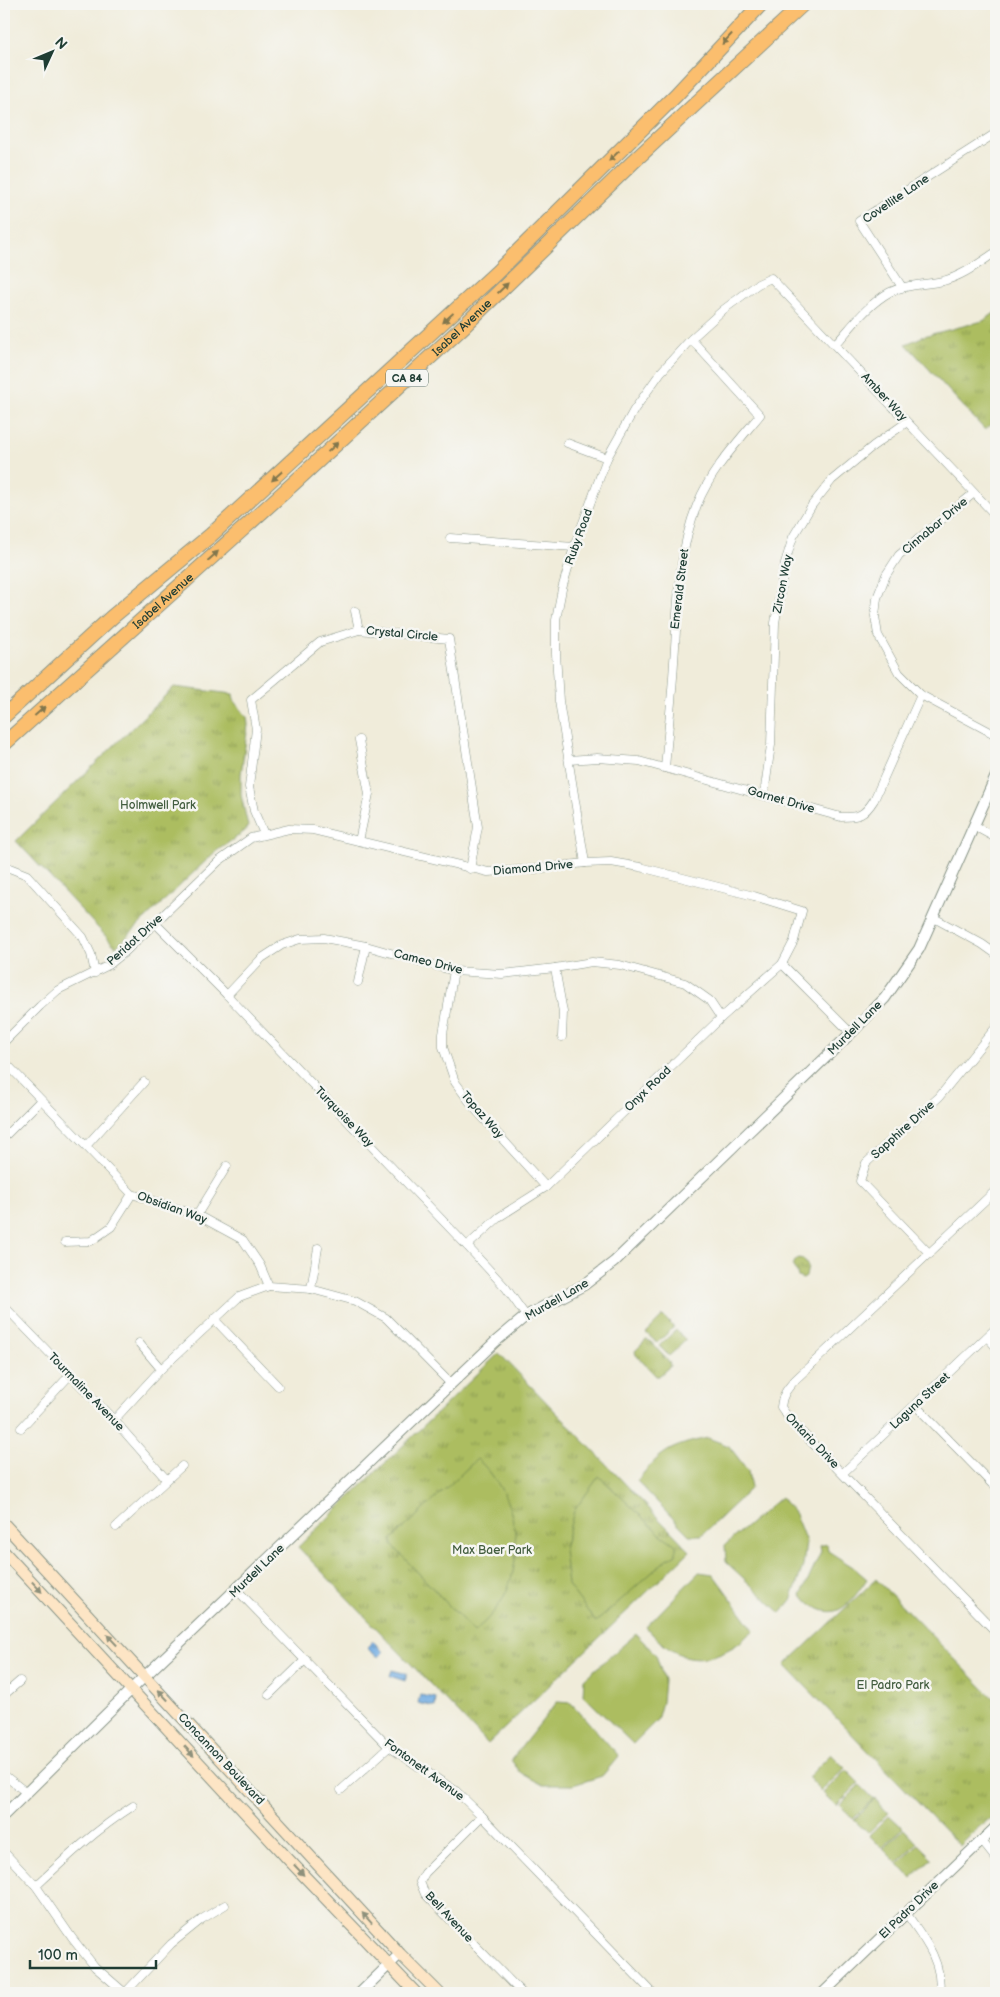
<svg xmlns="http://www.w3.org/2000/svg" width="1000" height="1997" font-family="'Balsamiq Sans',sans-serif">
  <defs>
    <pattern id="grass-tufts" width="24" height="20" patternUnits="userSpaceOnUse" patternTransform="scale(1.25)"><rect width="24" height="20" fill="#acbd60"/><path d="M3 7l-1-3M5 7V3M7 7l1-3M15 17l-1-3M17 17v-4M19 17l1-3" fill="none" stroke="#8b9b50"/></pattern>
    <pattern id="water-waves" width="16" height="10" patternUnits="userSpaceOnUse" patternTransform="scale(1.25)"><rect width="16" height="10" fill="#73ade3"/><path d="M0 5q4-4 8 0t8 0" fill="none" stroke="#5e8eb9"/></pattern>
  </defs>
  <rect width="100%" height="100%" fill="#f6f6f2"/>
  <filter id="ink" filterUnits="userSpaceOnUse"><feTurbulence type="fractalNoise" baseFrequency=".02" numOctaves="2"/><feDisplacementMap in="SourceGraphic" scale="10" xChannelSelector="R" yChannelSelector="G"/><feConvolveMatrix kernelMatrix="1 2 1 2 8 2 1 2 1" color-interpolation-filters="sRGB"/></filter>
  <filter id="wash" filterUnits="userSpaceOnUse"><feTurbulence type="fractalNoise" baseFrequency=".0096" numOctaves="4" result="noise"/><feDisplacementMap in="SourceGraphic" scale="20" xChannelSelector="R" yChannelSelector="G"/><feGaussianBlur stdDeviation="1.12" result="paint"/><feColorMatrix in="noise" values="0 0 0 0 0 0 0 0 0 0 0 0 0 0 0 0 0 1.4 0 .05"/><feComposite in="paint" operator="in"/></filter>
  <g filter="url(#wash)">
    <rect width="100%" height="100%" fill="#f0ecda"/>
    <g fill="url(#grass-tufts)" stroke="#667d4a">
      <polygon points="996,312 996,420 985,430 906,344 924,336 983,321"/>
      <polygon points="174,687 233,694 234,700 247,717 248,725 241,774 241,795 248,826 245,831 215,852 116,947 16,841"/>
      <polygon points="798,1258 803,1259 808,1266 806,1277 803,1279 798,1277 797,1273 792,1265"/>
      <polygon points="646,1340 650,1341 669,1362 670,1366 659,1376 656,1376 636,1355 635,1351"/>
      <polygon points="499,1353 690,1551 488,1744 298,1547"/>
      <polygon points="876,1579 996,1701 996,1814 979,1827 960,1846 785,1665"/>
    </g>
    <g fill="#acbd60" stroke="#667d4a">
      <polygon points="663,1316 674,1327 657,1343 646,1333"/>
      <polygon points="676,1330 686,1340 669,1356 659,1346"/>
      <path d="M708,1438L729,1446L748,1471L751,1488L702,1535H689L637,1481C661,1451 670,1446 708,1438Z"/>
      <path d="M477,1459C516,1493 528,1554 502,1600C494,1613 485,1622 474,1632L392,1545V1539Z"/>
      <polygon points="599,1476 659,1533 676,1545 676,1554 666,1560 596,1622 568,1585 564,1549 574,1511"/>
      <polygon points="781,1497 795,1514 806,1542 803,1566 791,1601 781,1613 726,1562 725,1545"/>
      <path d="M827,1544L828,1551L853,1567L867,1579C858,1592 844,1616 825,1611C817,1610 808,1601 801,1596L821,1552L820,1546Z"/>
      <path d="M699,1572L713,1574L754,1630C747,1635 741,1643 733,1647C697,1668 671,1657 646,1627Z"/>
      <polygon points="636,1634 656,1655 664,1680 662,1702 657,1720 633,1744 583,1695 584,1679"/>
      <polygon points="557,1702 571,1703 619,1756 602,1776 573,1785 543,1785 521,1773 511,1760"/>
      <polygon points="831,1754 845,1768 821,1791 808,1777"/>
      <polygon points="846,1770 859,1783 836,1806 823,1793"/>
      <polygon points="860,1785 874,1799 853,1819 840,1805"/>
      <polygon points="875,1799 888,1813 868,1833 854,1820"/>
      <polygon points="889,1815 903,1828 882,1848 869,1835"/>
      <polygon points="904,1829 917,1843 897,1863 883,1849"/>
      <polygon points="918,1844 932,1858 911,1878 898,1864"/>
    </g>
    <g fill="url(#water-waves)" stroke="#49758c">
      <polygon points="373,1641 383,1652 379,1657 371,1652 367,1647"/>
      <polygon points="392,1670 407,1674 405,1681 390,1676"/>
      <polygon points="420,1695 436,1698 435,1707 418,1703"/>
    </g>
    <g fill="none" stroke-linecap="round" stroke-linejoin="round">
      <polyline stroke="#73ade3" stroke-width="2.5" points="995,1610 996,1607"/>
    </g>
  </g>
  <g filter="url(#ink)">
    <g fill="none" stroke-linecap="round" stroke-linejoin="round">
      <g stroke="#889487" stroke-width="9">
        <g id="minor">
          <polyline points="902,287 859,221 996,133"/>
          <path d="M835,345C852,326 868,304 890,292C906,284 925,285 943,281C963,276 979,263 996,252"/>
          <polyline points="567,443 607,458"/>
          <polyline points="974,493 899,555 886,575 877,598 875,616 878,635 899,673 921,695 996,735"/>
          <polyline points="450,538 574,547"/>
          <polyline points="355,611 359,630"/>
          <polyline points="359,740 369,794 359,841"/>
          <path d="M569,760L597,758L639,761L841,817C859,817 864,816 874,800L921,695"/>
          <path d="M665,768C668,733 672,697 674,662C678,608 677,555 697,505C711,470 737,443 760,415L691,339"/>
          <polyline points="764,795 771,745 775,623 785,563 793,537 812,505 832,480 873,446 907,422"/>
          <polyline points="974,826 996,838"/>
          <polyline points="264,834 254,811 249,787 256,729 251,700 320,642 359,630 449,639 478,827 470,869"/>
          <polyline points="585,863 559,701 556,654 556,620 562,589 574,547 607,458 634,410 661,372 691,339 723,310 758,284 771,278 996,516"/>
          <polyline points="4,869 7,867 27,875 83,937 91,954 95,973"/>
          <polyline points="934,918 982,944 996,954"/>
          <polyline points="155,923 227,995 467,1246 506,1288 526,1316"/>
          <polyline points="782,964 851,1033"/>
          <polyline points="555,968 563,1012 562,1037"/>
          <polyline points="454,971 443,1034 443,1047 455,1082 475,1109 546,1187"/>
          <polyline points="358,982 366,946"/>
          <polyline points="227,995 262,958 282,945 300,939 324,938 366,946 454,971 502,974 555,968 592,962 620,965 685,983 709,1000 721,1018"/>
          <polyline points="4,1042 40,1006 58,990 109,965 125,952 219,861 251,838 289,829 313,830 488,872 535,869 585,863 611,862 640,867 754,896 802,911 794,941 782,964 721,1018 546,1187 499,1217 467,1246"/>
          <polyline points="4,1061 132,1194 197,1215 243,1240 260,1265 269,1286 311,1289 355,1301 386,1318 451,1384"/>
          <polyline points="4,1137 41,1100"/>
          <polyline points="86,1146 144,1082"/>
          <path d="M996,1190L795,1380C787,1389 782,1395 781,1407L790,1420L996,1632"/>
          <polyline points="197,1215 227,1166"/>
          <polyline points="65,1242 91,1241 111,1227 132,1194"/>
          <polyline points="930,1254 860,1181 866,1163 939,1097 996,1027"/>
          <polyline points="311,1289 318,1248"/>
          <polyline points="4,1306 114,1420 166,1479"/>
          <polyline points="214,1319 278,1386"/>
          <polyline points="987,1337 996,1347"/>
          <polyline points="139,1343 161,1369"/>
          <polyline points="915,1405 992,1484"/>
          <polyline points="114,1420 161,1369 239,1297 269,1286"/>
          <polyline points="21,1428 70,1375"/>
          <polyline points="843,1473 996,1328"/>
          <polyline points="116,1527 182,1466"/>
          <polyline points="237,1590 389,1747 456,1791 482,1816 653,1993"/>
          <polyline points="4,1695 20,1681"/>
          <polyline points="269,1695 306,1659"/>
          <polyline points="4,1775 27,1793"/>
          <polyline points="341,1790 389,1747"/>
          <polyline points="482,1816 425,1873 420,1882 425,1894 522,1993"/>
          <polyline points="981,1840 996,1859"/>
          <polyline points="4,1852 36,1886 72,1938 95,1967 125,1993"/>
          <path d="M36,1886C67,1857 97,1829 133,1806"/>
          <path d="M906,1913C922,1936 944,1962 939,1993"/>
          <polyline points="125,1993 171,1944 202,1919 225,1905"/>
        </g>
      </g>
      <g stroke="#889487" stroke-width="12">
        <g id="tertiary">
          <polyline points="4,1815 145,1676 495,1342 526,1316 584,1285 614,1262 851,1033 885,998 919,949 996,776"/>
          <polyline points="360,1993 400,1954"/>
          <polyline points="823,1993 996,1827"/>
        </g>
      </g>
      <g stroke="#889487" stroke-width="13">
        <g id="secondary">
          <polyline points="4,1524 400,1954 439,1993"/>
          <polyline points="4,1552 288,1859 416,1993"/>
        </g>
      </g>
      <g stroke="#889487" stroke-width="16">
        <g id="trunk">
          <polyline points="4,716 112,617 211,535 496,273 676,95 761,4"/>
          <path id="s1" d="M4,744L294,483L465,325L633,162L803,4"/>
        </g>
      </g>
      <use href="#minor" stroke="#fff" stroke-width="8"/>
      <use href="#tertiary" stroke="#fff" stroke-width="10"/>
      <use href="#secondary" stroke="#fde5c5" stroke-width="11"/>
      <use href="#trunk" stroke="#fbbe6e" stroke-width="14"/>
    </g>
    <defs><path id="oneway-solid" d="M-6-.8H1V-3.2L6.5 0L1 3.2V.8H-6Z" transform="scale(1.25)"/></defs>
    <g fill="#82774e">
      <use href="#oneway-solid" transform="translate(727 39) rotate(133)"/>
      <use href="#oneway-solid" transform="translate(614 156) rotate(135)"/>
      <use href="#oneway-solid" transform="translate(503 288) rotate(-44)"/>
      <use href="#oneway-solid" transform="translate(448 318) rotate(137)"/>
      <use href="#oneway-solid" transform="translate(333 447) rotate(-43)"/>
      <use href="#oneway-solid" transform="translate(277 476) rotate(138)"/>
      <use href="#oneway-solid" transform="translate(213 556) rotate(-42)"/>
      <use href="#oneway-solid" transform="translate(40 711) rotate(-42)"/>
    </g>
    <g fill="#8e917c">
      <use href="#oneway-solid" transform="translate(37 1587) rotate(47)"/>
      <use href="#oneway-solid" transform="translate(112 1640) rotate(-133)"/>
      <use href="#oneway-solid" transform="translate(163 1695) rotate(-133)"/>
      <use href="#oneway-solid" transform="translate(189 1751) rotate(47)"/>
      <use href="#oneway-solid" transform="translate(299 1870) rotate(47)"/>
      <use href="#oneway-solid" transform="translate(367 1918) rotate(-132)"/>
    </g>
  </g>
  <g text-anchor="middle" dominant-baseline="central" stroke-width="5" stroke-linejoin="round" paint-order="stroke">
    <rect fill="#f6f6f2" stroke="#60746d" stroke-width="1" x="386" y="369.5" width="42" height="17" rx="4"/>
    <g font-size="11" font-weight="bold" fill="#1f3d34">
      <text x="407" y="378">CA 84</text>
    </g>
    <g font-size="12" fill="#1f3d34" stroke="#f6f6f2">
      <text transform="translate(896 199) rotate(-34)">Covellite Lane</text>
      <text stroke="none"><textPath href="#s1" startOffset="619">Isabel Avenue</textPath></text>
      <text transform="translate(884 397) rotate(47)">Amber Way</text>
      <text transform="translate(935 526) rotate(-40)">Cinnabar Drive</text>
      <text transform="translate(579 537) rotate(-70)">Ruby Road</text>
      <text transform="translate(783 584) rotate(-79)">Zircon Way</text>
      <text transform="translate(680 589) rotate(-83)">Emerald Street</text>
      <text stroke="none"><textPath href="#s1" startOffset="214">Isabel Avenue</textPath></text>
      <text transform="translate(402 634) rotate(5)">Crystal Circle</text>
      <text transform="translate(781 800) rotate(16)">Garnet Drive</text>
      <text transform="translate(533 868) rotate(-5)">Diamond Drive</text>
      <text transform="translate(135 940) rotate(-42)">Peridot Drive</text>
      <text transform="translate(428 962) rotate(14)">Cameo Drive</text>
      <text transform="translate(855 1028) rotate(-45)">Murdell Lane</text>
      <text transform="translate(648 1089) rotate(-44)">Onyx Road</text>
      <text transform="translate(482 1115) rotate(49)">Topaz Way</text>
      <text transform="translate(344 1117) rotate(46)">Turquoise Way</text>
      <text transform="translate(903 1130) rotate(-42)">Sapphire Drive</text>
      <text transform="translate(172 1208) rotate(20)">Obsidian Way</text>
      <text transform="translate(557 1300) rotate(-30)">Murdell Lane</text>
      <text transform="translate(86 1392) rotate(46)">Tourmaline Avenue</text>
      <text transform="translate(920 1401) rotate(-43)">Laguna Street</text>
      <text transform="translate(812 1441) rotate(46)">Ontario Drive</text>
      <text transform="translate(257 1571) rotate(-44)">Murdell Lane</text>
      <text transform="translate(221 1759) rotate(47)">Concannon Boulevard</text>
      <text transform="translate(424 1770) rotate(36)">Fontonett Avenue</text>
      <text transform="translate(909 1910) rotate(-44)">El Padro Drive</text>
      <text transform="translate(449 1917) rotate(47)">Bell Avenue</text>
    </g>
    <g font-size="12" fill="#425d3f" stroke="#f6f6f2">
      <text x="158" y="805">Holmwell Park</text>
      <text x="492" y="1550">Max Baer Park</text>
      <text x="893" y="1685">El Padro Park</text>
    </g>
  </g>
  <rect width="1000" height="1997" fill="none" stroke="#f6f6f2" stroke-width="20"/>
  <g transform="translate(52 52) rotate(46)" stroke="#f6f6f2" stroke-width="4" paint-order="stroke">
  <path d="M0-4L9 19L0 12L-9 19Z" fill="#1f3d34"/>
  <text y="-8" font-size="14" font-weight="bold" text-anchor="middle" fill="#1f3d34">N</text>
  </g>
  <path d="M30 1960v8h126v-8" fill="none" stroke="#1f3d34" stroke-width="2.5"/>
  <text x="38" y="1960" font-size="15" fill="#1f3d34" stroke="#f6f6f2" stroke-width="4" paint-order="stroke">100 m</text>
</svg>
